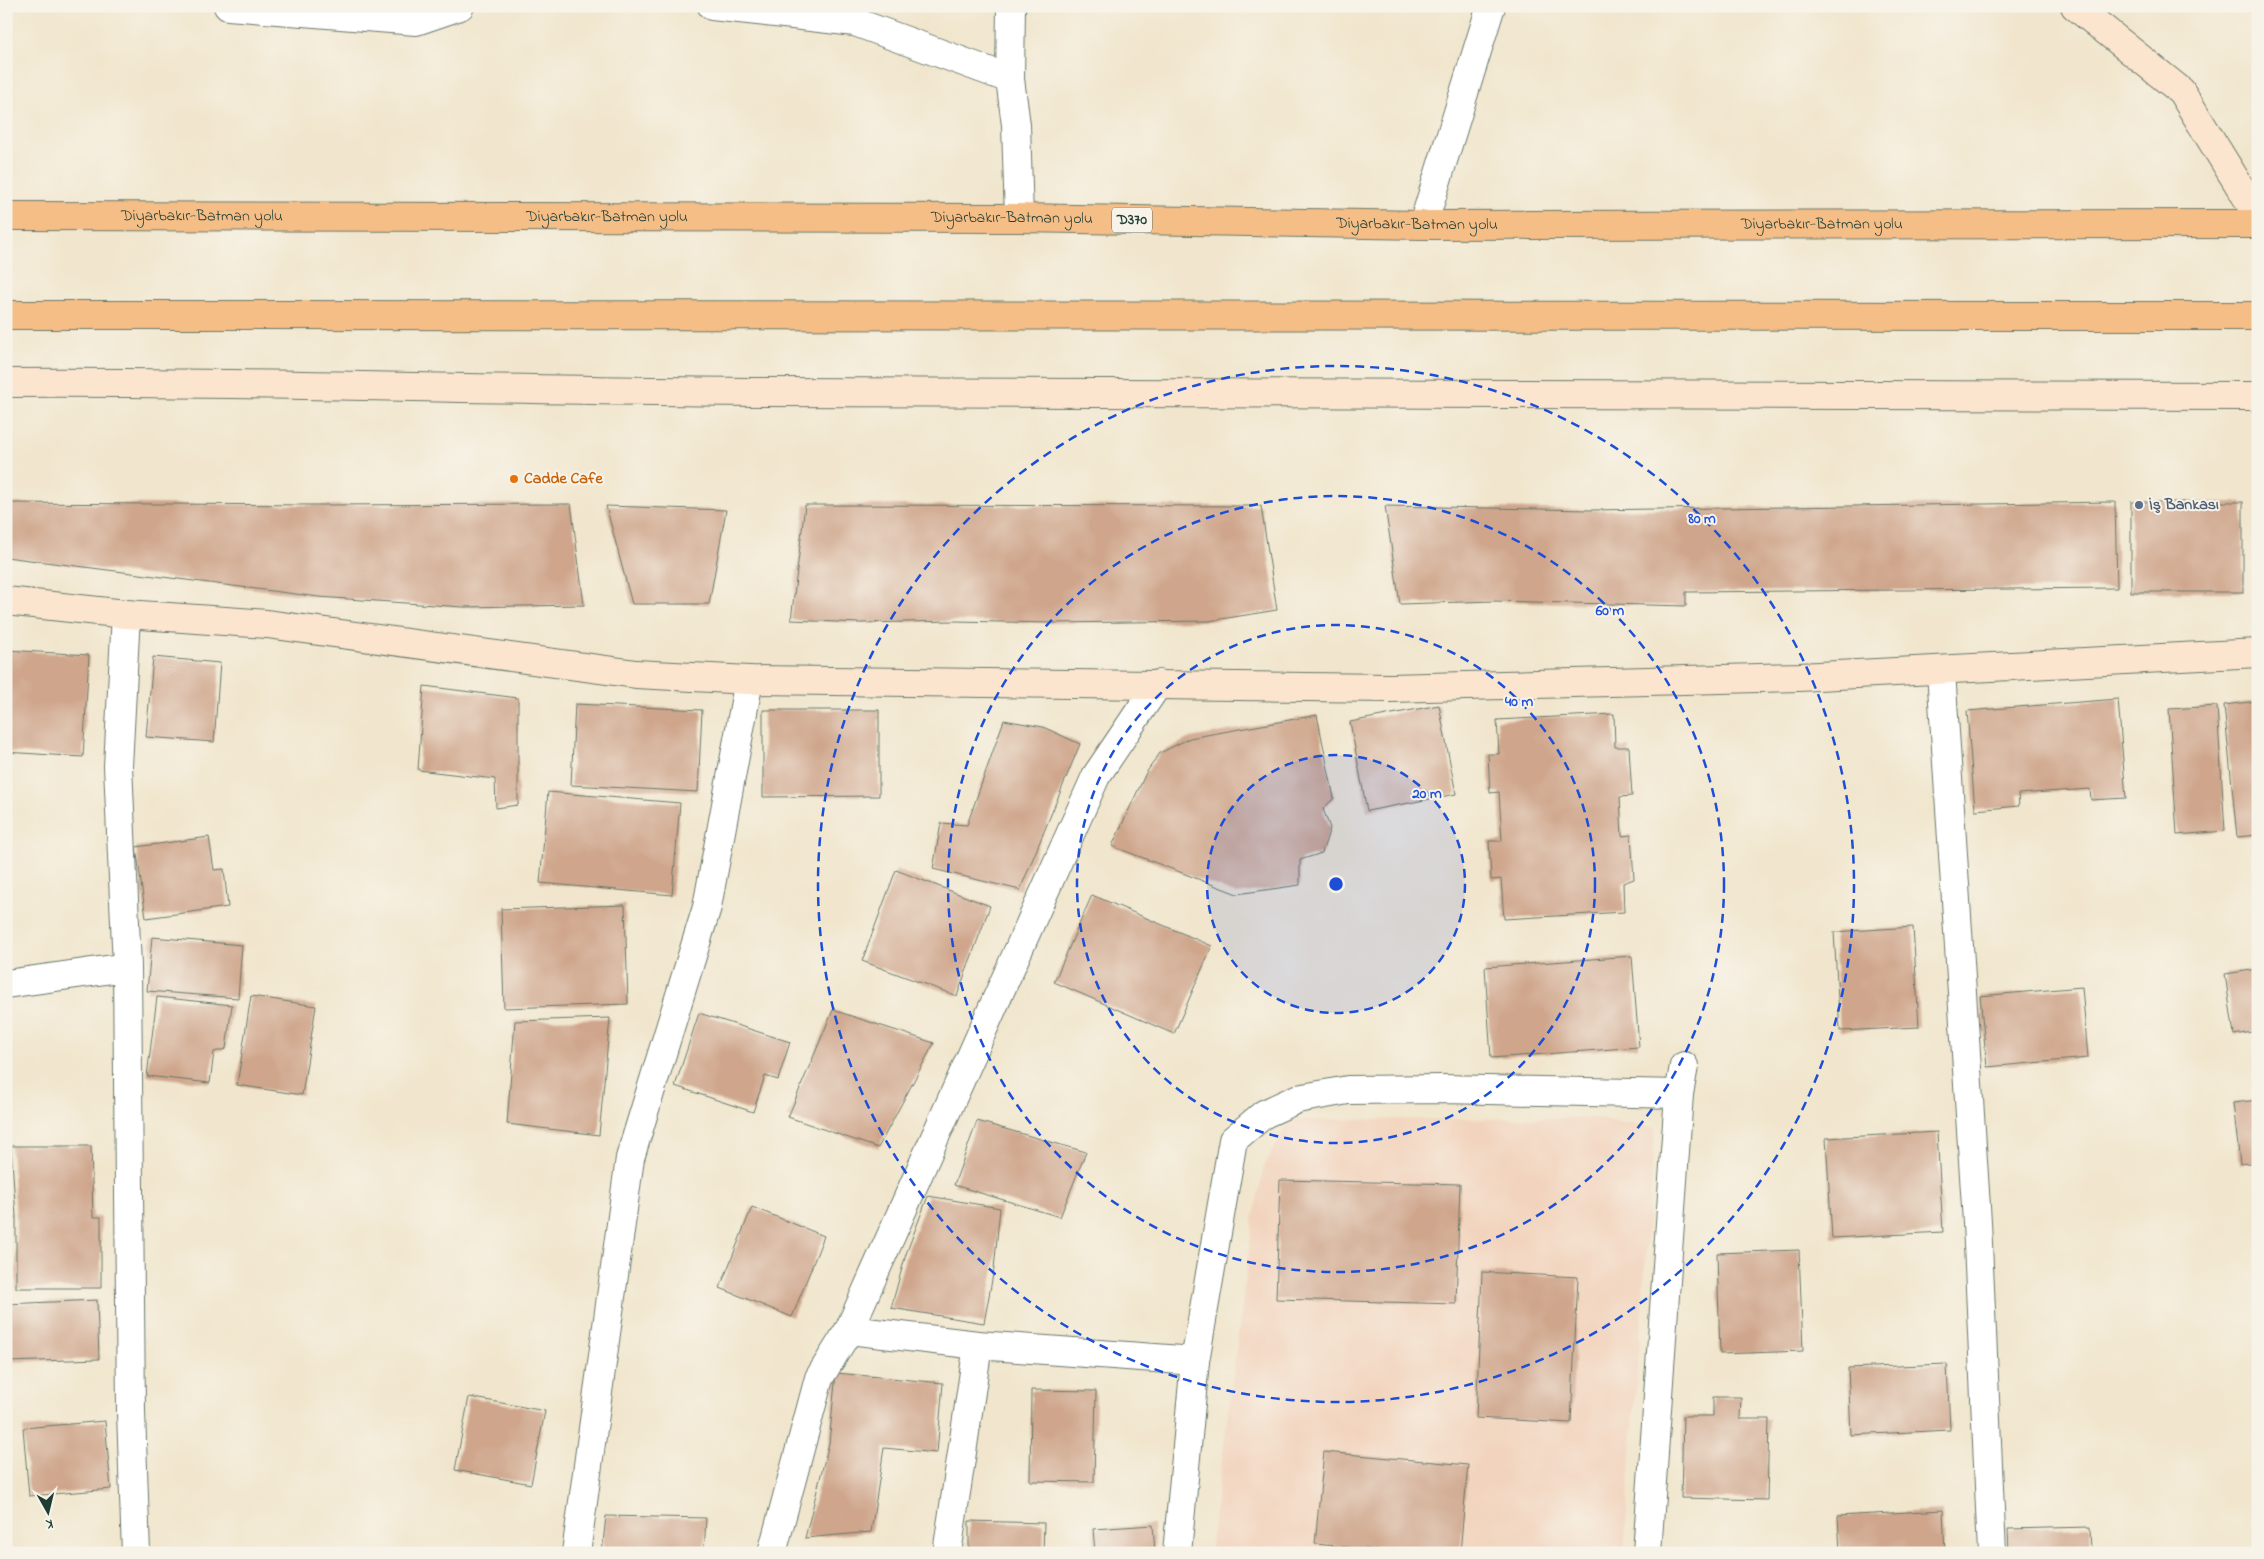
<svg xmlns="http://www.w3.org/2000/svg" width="2264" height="1559" font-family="'Indie Flower',sans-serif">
  <rect width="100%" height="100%" fill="#f7f3e8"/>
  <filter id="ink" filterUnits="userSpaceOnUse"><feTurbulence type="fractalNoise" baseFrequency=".02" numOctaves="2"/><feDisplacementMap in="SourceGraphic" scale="10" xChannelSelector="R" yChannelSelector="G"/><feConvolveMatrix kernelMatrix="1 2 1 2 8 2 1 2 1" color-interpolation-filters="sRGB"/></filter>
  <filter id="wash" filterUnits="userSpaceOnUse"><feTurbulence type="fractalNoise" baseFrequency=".0096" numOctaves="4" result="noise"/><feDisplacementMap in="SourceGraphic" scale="20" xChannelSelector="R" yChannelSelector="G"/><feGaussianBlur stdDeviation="1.12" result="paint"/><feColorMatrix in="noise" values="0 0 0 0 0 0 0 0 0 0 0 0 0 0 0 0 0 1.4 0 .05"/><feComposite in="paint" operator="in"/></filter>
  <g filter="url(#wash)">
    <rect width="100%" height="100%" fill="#f1e6cd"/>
    <polygon fill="#f2d4be" points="1592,1118 1655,1128 1624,1553 1210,1553 1253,1220 1264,1167 1289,1120"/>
    <g id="blocks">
      <g fill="#cfa68c">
        <polygon points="2115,502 2117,588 1686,592 1686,606 1494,601 1400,604 1385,506 1590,510"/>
        <rect x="2131" y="502" width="112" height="90"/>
        <polygon points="6,503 314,505 571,504 584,605 463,607 319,597 6,557"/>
        <polygon points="805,505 1261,506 1277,610 1209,621 1051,623 954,621 859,623 791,620"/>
        <polygon points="606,506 726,510 709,604 632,604"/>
        <polygon points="6,650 89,655 83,757 6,752"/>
        <polygon points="153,657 220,663 214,742 146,737"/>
        <polygon points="424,686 518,698 518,805 496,808 495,779 418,770"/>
        <polygon points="2118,699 2126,798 2091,800 2090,789 2018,794 2019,806 1975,810 1967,711"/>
        <polygon points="2258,701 2258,835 2237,837 2224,705"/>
        <polygon points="575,704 702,710 698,792 571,785"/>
        <polygon points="1439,705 1456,794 1367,811 1350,722"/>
        <polygon points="2217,706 2225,831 2177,835 2169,709"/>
        <polygon points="763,710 879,710 879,796 763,797"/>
        <polygon points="1614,714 1615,747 1629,747 1632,796 1620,797 1622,836 1631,835 1634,879 1623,883 1624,912 1504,919 1501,879 1491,880 1489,841 1502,841 1499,792 1490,793 1488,754 1499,754 1497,720"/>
        <polygon points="1317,715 1334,798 1323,809 1330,828 1322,853 1300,860 1300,885 1237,894 1112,846 1146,773 1160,753 1190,738"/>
        <polygon points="1004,720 1043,727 1080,744 1020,890 933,869 941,823 967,825"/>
        <polygon points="548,792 680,803 672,895 540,883"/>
        <polygon points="209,837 214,870 224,869 228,907 146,918 136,847"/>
        <polygon points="896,870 990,906 957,996 862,961"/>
        <polygon points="1092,895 1212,946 1174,1034 1054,982"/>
        <polygon points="625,905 628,1004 504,1008 501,909"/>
        <polygon points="1913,927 1919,1027 1840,1031 1834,932"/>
        <polygon points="152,937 242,945 238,998 147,991"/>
        <polygon points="1632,956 1639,1047 1491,1058 1485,967"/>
        <polygon points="2258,969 2258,1031 2234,1035 2225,974"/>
        <polygon points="2082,987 2088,1058 1987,1067 1980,996"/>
        <polygon points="251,996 316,1006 302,1095 237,1085"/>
        <polygon points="157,997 232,1005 226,1049 214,1052 210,1083 147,1076"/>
        <polygon points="833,1010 934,1043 878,1148 788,1117"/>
        <polygon points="699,1013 790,1042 778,1080 765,1076 753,1112 675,1086"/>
        <polygon points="610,1018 599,1135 507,1124 515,1021"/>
        <polygon points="2258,1100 2258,1162 2240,1164 2233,1103"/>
        <polygon points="977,1121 1086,1152 1060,1217 954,1185"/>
        <polygon points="1937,1132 1943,1232 1832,1238 1826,1138"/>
        <polygon points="11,1146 91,1146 93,1217 101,1217 101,1288 16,1288 16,1217"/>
        <polygon points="1280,1180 1460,1184 1456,1304 1276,1299"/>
        <polygon points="928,1196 1000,1208 994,1269 984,1323 891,1308 906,1254"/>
        <polygon points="752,1207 824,1236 792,1317 720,1288"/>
        <polygon points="1799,1250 1803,1351 1720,1354 1717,1253"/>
        <polygon points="1482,1272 1578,1277 1571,1423 1476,1418"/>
        <polygon points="97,1300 99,1359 8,1362 6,1304"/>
        <polygon points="1947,1364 1950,1430 1851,1435 1848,1368"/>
        <polygon points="836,1373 943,1383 937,1453 884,1448 871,1532 805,1538 829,1443"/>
        <polygon points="1031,1390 1096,1391 1094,1482 1030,1481"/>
        <polygon points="469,1397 545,1411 531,1484 455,1470"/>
        <polygon points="1713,1397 1741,1397 1740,1419 1769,1419 1767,1500 1681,1498 1683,1416 1713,1416"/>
        <polygon points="105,1421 111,1489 29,1496 23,1428"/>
        <polygon points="1324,1452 1468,1465 1460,1553 1406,1553 1315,1544"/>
        <polygon points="1943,1510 1945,1553 1840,1553 1838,1516"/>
        <polygon points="606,1516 706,1518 704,1553 602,1553"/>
        <polygon points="969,1521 1044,1523 1043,1553 969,1553"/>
        <polygon points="1153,1525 1155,1553 1095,1553 1093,1529"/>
        <polygon points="2090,1527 2091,1553 2009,1553 2008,1529"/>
      </g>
    </g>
  </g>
  <g filter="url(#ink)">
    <use href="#blocks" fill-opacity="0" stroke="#68786a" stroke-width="1"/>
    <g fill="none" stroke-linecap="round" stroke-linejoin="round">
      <g stroke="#68786a" stroke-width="30">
        <g id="street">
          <polyline points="228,6 416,21 460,6"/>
          <polyline points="712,6 855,22 1010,79 1016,125 1019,218"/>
          <polyline points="1010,79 1011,6"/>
          <polyline points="1423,225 1491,6"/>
          <polyline points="126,614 118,766 127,967 131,1412 136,1553"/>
          <polyline points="1941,671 1977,1222 1992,1553"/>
          <polyline points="6,984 127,967"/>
          <polyline points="849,1330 978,1345 1195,1361"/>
          <polyline points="576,1553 630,1158 707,907 749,680"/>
          <polyline points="772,1553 819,1378 849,1330 1096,776 1158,684"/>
          <polyline points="947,1553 978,1345"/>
          <polyline points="1177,1553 1195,1361 1233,1140 1264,1114 1297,1099 1348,1090 1443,1089 1679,1094"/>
          <polyline points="1647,1553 1679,1094 1684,1066"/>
        </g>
      </g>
      <g stroke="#68786a" stroke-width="30">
        <g id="secondary">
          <polyline points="2075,6 2181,91 2258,216"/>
          <path d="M6,383C259,381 512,391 764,392C1262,395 1760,393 2258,396"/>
          <polyline points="6,601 126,614 267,624 636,674 749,680 1390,688 1799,677 2258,653"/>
        </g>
      </g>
      <g stroke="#68786a" stroke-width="30">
        <g id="highway">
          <path id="s1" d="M6,216L1019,218L1423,225L2258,224"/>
          <polyline points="6,315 2258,316"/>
        </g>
      </g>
      <use href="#street" stroke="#fff" stroke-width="28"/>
      <use href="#secondary" stroke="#fbe5cf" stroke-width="28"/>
      <use href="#highway" stroke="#f6be87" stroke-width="28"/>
    </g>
  </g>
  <circle cx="1336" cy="884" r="129" fill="#1d4ed8" fill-opacity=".12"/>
  <g fill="none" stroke="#1d4ed8" stroke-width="2.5" stroke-dasharray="9 6">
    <circle cx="1336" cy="884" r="129"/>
    <circle cx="1336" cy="884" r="259"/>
    <circle cx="1336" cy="884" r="388"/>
    <circle cx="1336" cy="884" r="518"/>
  </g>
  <circle fill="#e8710a" stroke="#f7f3e8" stroke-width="2" cx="514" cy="479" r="5"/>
  <circle fill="#5c6f8a" stroke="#f7f3e8" stroke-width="2" cx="2139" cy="505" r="5"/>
  <g text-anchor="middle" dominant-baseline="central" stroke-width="4" stroke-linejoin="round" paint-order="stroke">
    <rect fill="#f7f3e8" stroke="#60746a" stroke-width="1" x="1112" y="207.5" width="40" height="25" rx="4"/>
    <g font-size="15" font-weight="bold" fill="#1f3d34">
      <text x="1132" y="220">D370</text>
    </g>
    <g font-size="16" fill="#1f3d34" stroke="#f7f3e8">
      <text stroke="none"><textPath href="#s1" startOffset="196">Diyarbakır-Batman yolu</textPath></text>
      <text stroke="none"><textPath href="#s1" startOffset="601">Diyarbakır-Batman yolu</textPath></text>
      <text stroke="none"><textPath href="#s1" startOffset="1006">Diyarbakır-Batman yolu</textPath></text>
      <text stroke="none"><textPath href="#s1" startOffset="1411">Diyarbakır-Batman yolu</textPath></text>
      <text stroke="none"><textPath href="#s1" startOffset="1816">Diyarbakır-Batman yolu</textPath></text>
    </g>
    <g font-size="16" font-weight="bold" fill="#c56008" stroke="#f7f3e8" text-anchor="start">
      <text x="524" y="479">Cadde Cafe</text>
    </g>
    <g font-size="16" font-weight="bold" fill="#4e5e75" stroke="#f7f3e8" text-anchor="start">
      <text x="2149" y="505">İş Bankası</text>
    </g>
  </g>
  <circle cx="1336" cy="884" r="8" fill="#1d4ed8" stroke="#f7f3e8" stroke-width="2.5"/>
  <g font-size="15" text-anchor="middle" font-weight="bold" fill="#1d4ed8" stroke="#f7f3e8" stroke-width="4" stroke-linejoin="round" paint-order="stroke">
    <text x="1702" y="523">80 m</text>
    <text x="1610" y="615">60 m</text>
    <text x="1519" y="706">40 m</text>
    <text x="1427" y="798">20 m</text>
  </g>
  <rect width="2264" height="1559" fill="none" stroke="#f7f3e8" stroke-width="25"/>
  <g transform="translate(48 1512) rotate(172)" stroke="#f7f3e8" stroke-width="4" paint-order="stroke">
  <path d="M0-4L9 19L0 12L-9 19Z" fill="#1f3d34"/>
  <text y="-8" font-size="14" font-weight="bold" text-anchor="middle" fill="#1f3d34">K</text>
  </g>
</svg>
